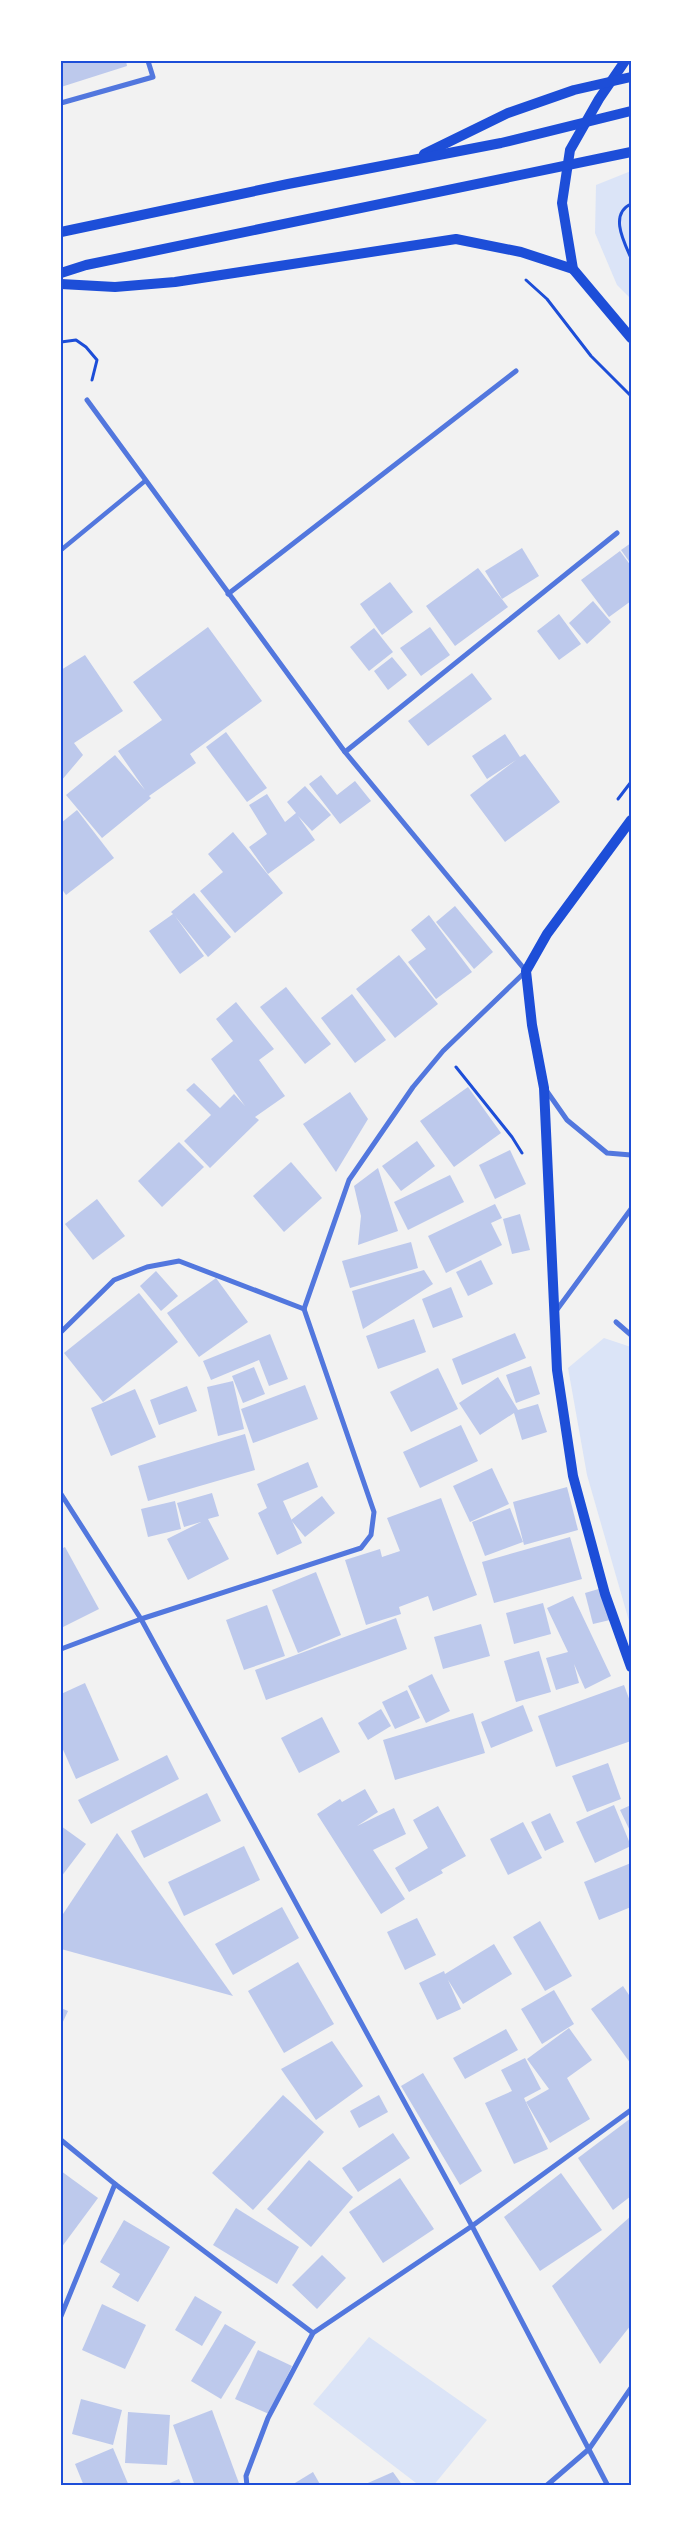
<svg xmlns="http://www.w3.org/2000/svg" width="692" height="2547" font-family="Figtree,sans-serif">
  <rect width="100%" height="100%" fill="#f2f2f2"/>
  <g fill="#dbe4f7">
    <polygon points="631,171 631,299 617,285 595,233 596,185"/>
    <polygon points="604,1338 631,1347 631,1628 587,1475 568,1368"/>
    <polygon points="369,2337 487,2420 433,2486 420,2486 313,2404"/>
  </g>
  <g fill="#bdc9ec">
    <polygon points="61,61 126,61 127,66 61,87"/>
    <polygon points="631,543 631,564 621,550"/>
    <polygon points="522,548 539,576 502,599 485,571"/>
    <polygon points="620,551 631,566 631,601 609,617 581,580"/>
    <polygon points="478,568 508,607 455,646 426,606"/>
    <polygon points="390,582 413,612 382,635 360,604"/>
    <polygon points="593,601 611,622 587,644 569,623"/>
    <polygon points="559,614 581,644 559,660 537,631"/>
    <polygon points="208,627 262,701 190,754 196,763 149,796 151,798 102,838 66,795 115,755 145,790 118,751 162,720 133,682"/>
    <polygon points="430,627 450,655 421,676 400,648"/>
    <polygon points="374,628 393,652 369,671 350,647"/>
    <polygon points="85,655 123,711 74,743 83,755 61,781 61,670"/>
    <polygon points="392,657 407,675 388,690 374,671"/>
    <polygon points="472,673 492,699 428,746 408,721"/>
    <polygon points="226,732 267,788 247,802 206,747"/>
    <polygon points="505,734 520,757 525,754 560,802 505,842 470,795 516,760 487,779 472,756"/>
    <polygon points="321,775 337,795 355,781 371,801 340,824 309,784"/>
    <polygon points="305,786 331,815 312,831 298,816 315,840 268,874 249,847 267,834 249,805 267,794 285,822 296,813 287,802"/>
    <polygon points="77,810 114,858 66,895 61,888 61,823"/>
    <polygon points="233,832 283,893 235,933 200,891 223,872 208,854"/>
    <polygon points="194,893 231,937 208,957 175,916 204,956 180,974 149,931 173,914 171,912"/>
    <polygon points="455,906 493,952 474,969 436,922"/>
    <polygon points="429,915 472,972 436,999 408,962 426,949 411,930"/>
    <polygon points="399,955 438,1004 395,1038 356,989"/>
    <polygon points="286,987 331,1044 305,1064 260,1007"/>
    <polygon points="352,994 386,1040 355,1063 321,1018"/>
    <polygon points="236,1002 274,1049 259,1060 285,1096 255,1117 259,1120 210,1168 184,1141 211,1115 186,1090 194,1083 220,1108 234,1094 245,1106 211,1059 233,1041 216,1019"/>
    <polygon points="468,1087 501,1133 454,1167 420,1121"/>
    <polygon points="350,1092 368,1119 336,1172 303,1124"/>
    <polygon points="417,1141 435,1166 401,1191 382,1166"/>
    <polygon points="179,1142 204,1167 162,1207 138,1181"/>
    <polygon points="510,1150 526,1184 495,1199 479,1165"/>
    <polygon points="291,1162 322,1198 284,1232 253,1196"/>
    <polygon points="378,1168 398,1231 358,1245 361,1216 354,1186"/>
    <polygon points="450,1175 464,1202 408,1230 394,1202"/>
    <polygon points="97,1199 125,1236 93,1260 65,1224"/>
    <polygon points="495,1204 502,1218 491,1223 502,1245 446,1273 428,1236"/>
    <polygon points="520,1214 530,1250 512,1254 503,1219"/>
    <polygon points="411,1242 418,1268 350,1288 342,1261"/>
    <polygon points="481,1260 493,1284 468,1296 456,1272"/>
    <polygon points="424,1270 433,1284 363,1329 352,1291"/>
    <polygon points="156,1271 178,1296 161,1311 140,1286"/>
    <polygon points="216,1278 248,1322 199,1357 167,1313"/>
    <polygon points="451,1287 463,1317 433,1328 422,1299"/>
    <polygon points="139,1293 178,1342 103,1402 64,1353"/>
    <polygon points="414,1319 426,1352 378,1369 366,1336"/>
    <polygon points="515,1333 526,1358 462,1385 452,1359"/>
    <polygon points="270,1334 288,1379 269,1386 259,1360 211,1380 203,1361"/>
    <polygon points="531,1366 540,1394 516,1403 506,1375"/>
    <polygon points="254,1367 265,1394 243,1403 232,1376"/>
    <polygon points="438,1368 458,1409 411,1432 390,1392"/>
    <polygon points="498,1377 518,1410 538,1404 547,1432 522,1440 514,1413 480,1435 459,1403"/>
    <polygon points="233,1381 244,1429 218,1436 207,1387"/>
    <polygon points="305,1385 318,1419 253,1443 241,1409"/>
    <polygon points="187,1386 197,1411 159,1425 150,1400"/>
    <polygon points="135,1389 156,1437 111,1456 91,1408"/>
    <polygon points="461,1425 478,1461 420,1488 403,1452"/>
    <polygon points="245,1434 255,1470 148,1501 138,1466"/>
    <polygon points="308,1462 318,1487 283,1501 302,1543 277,1555 258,1513 267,1508 257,1484"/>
    <polygon points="492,1468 509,1504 470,1522 453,1486"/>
    <polygon points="567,1487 578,1530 524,1545 513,1502"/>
    <polygon points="212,1493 219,1516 208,1519 229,1559 188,1580 167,1539 201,1522 184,1527 177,1503"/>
    <polygon points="322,1496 335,1513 305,1537 291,1520"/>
    <polygon points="441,1498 477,1595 433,1611 428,1596 399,1607 401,1614 366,1625 345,1560 380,1549 382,1557 400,1551 387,1518"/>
    <polygon points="175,1501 181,1529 148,1537 141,1509"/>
    <polygon points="510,1508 523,1542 485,1556 472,1522"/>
    <polygon points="570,1537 582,1579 494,1603 482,1562"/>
    <polygon points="65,1547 99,1609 61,1628 61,1549"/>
    <polygon points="316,1572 341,1635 298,1653 272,1590"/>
    <polygon points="602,1588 610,1620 593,1624 585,1593"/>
    <polygon points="573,1596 611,1676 585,1689 574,1664 579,1683 556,1690 546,1658 568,1652 547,1608"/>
    <polygon points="543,1603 551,1634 514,1644 506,1613"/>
    <polygon points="267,1605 285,1656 244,1670 226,1620"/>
    <polygon points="396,1618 407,1649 266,1700 255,1670"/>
    <polygon points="481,1624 490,1656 443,1669 434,1637"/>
    <polygon points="539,1651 551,1692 516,1702 504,1661"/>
    <polygon points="432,1674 450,1711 426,1723 408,1686"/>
    <polygon points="85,1683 119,1760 76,1779 61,1745 61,1694"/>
    <polygon points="624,1685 631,1704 631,1741 556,1767 538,1716"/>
    <polygon points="407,1690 420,1718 395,1729 382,1702"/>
    <polygon points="523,1705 533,1731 491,1748 481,1722"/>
    <polygon points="381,1709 391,1726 368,1740 358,1723"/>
    <polygon points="473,1713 485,1753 395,1780 383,1740"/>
    <polygon points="322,1717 340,1752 299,1773 281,1738"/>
    <polygon points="167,1755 179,1779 91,1824 78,1800"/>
    <polygon points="608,1763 621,1799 587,1812 572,1776"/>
    <polygon points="365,1789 378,1812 357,1826 394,1808 406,1834 373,1850 405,1899 381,1914 317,1814 340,1799 342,1802"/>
    <polygon points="207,1793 221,1821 144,1858 131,1831"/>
    <polygon points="614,1805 631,1846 595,1863 576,1822"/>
    <polygon points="631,1805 631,1833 620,1810"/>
    <polygon points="438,1806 466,1856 441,1870 443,1873 409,1892 395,1868 428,1848 413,1820"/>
    <polygon points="550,1813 564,1842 545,1851 531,1822"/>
    <polygon points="523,1822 542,1858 508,1875 490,1839"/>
    <polygon points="61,1826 86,1844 61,1877"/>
    <polygon points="117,1833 233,1996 61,1949 61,1917"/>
    <polygon points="244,1846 260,1880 184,1916 168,1882"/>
    <polygon points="631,1863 631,1907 599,1920 584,1882"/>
    <polygon points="282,1907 299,1938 233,1975 215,1944"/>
    <polygon points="417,1918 436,1955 405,1970 387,1932"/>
    <polygon points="540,1921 572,1976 545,1991 513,1937"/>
    <polygon points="494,1944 512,1974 463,2004 448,1980 461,2009 437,2020 419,1983 444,1971 445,1974"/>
    <polygon points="298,1962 334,2024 284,2053 248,1991"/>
    <polygon points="623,1986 631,1998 631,2064 591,2009"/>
    <polygon points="554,1990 574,2024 542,2044 521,2009"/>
    <polygon points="61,2008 68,2011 61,2026"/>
    <polygon points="569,2028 592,2060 567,2078 590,2119 550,2143 526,2102 549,2089 527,2059"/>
    <polygon points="506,2029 518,2050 465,2079 453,2058"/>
    <polygon points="332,2041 363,2086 316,2120 281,2069"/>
    <polygon points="525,2058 541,2089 524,2098 548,2149 514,2164 485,2103 512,2091 501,2070"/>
    <polygon points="423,2073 482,2171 460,2185 401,2086"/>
    <polygon points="283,2095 324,2132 253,2210 212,2173"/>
    <polygon points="379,2095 388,2112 359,2128 350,2111"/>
    <polygon points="631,2118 631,2196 613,2210 578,2158"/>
    <polygon points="393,2133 410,2158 358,2192 342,2168"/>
    <polygon points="309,2160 353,2197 311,2247 267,2209"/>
    <polygon points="61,2171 98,2198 61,2248"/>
    <polygon points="561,2173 602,2230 540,2271 504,2217"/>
    <polygon points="400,2178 434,2229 383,2263 349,2212"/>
    <polygon points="236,2208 299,2247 277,2284 213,2245"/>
    <polygon points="631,2216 631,2325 600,2364 552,2286"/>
    <polygon points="124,2220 170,2247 138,2302 112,2287 120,2274 100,2262"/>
    <polygon points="322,2255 346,2278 317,2309 292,2285"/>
    <polygon points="195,2296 222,2312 202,2346 175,2330"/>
    <polygon points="102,2304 146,2325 125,2369 82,2350"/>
    <polygon points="225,2324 256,2342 221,2399 191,2381"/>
    <polygon points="258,2350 292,2366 269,2414 235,2399"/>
    <polygon points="81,2399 122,2410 113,2445 72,2434"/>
    <polygon points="212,2410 240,2486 195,2486 173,2425"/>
    <polygon points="128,2412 170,2415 167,2465 125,2463"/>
    <polygon points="113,2448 129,2486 84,2486 75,2464"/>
    <polygon points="313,2472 321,2486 290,2486"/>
    <polygon points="393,2472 403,2486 361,2486"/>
    <polygon points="179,2479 182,2486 163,2486"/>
  </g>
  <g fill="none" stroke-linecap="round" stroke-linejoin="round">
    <g stroke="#1d4ed8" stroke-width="3">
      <path d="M631,204C609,214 624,242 631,258"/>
      <polyline points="526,280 547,299 591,356 631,396"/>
      <polyline points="61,342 76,340 86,347 97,360 92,380"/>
      <polyline points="618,799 631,782"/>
      <polyline points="456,1067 512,1137 522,1153"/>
    </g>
    <polyline stroke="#5277de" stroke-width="4.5" points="61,550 145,481"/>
    <g stroke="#5277de" stroke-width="5">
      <polyline points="61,103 153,77 148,61"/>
      <polyline points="87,400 345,752 526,971 443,1051 413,1087 349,1180 304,1309"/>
      <polyline points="228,594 516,371"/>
      <polyline points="345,752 617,533"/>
      <polyline points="546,1090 567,1120 607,1153 631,1155"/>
      <polyline points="556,1311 631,1209"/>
      <polyline points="616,1322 631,1335"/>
      <polyline points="61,1332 114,1280 147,1267 179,1261 304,1309"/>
      <polyline points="61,1494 141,1619 472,2226 608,2486"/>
      <polyline points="61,1649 141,1619 361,1548 371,1535 374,1512 304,1309"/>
      <polyline points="61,2140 115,2184 313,2333"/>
      <polyline points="61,2316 115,2184"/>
      <polyline points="247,2486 246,2476 268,2418 313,2333 472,2226 631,2110"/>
      <polyline points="546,2486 589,2449 631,2388"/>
    </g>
    <g stroke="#1d4ed8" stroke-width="10">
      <polyline points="625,61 599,99 570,150 562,203 573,269 631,338"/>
      <polyline points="424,154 508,113 574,90 631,77"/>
      <polyline points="61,232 288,184 501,143 631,111"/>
      <polyline points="61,273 86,265 631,152"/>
      <polyline points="61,284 115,287 175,282 456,239 521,252 573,269"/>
      <polyline points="631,820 547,934 526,971 532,1025 544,1088 557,1370 573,1476 605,1594 631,1667"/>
    </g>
  </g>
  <rect width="692" height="2547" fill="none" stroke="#ffffff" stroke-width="125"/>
  <rect x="62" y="62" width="568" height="2422" fill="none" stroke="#1d4ed8" stroke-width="2"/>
</svg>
